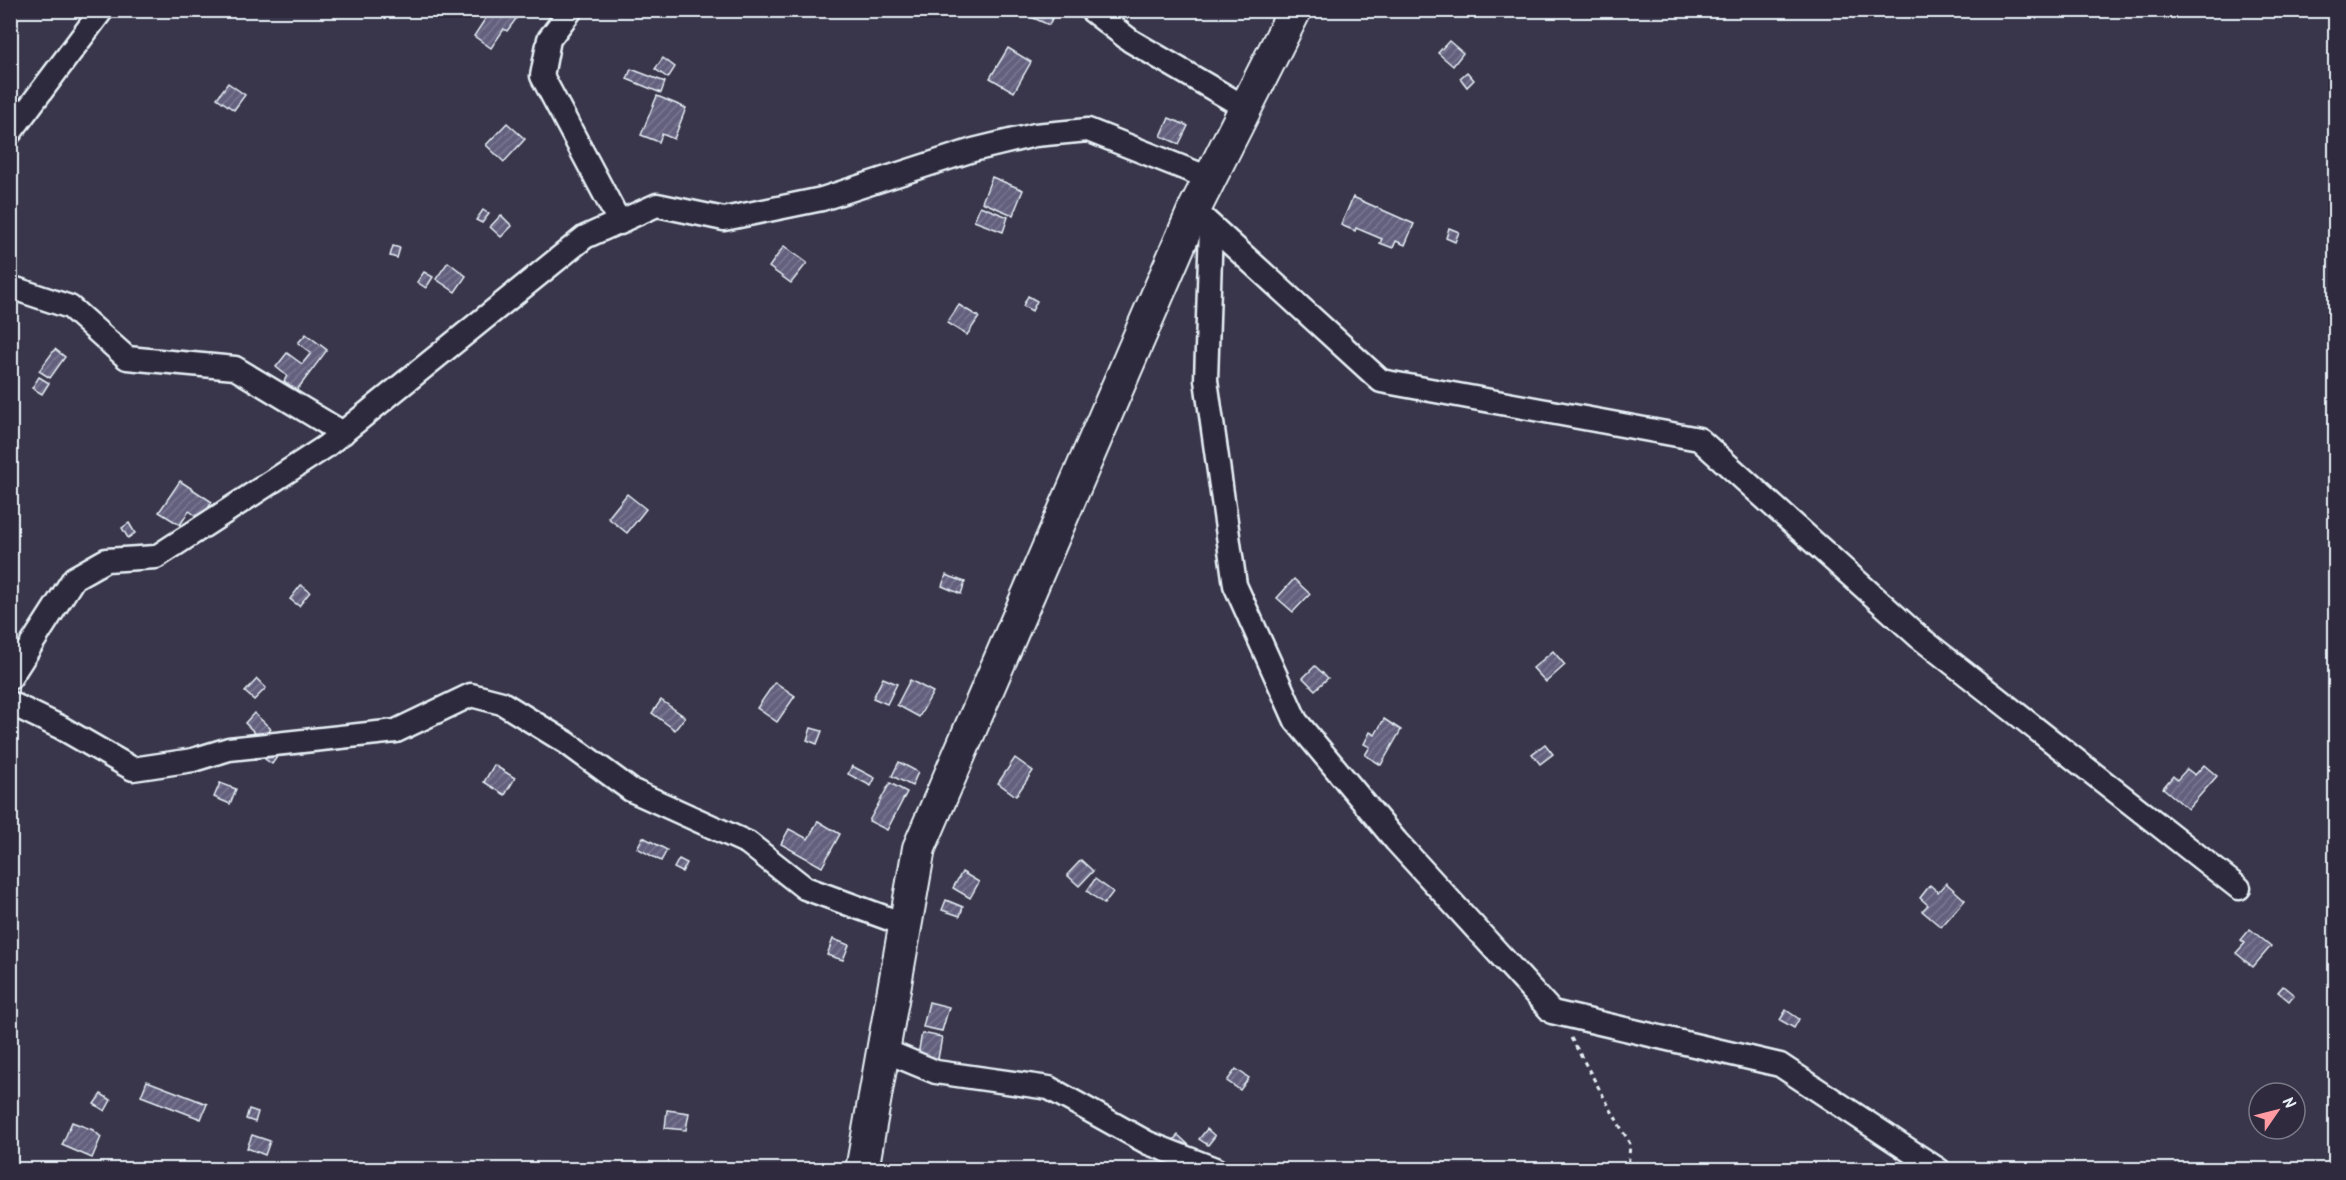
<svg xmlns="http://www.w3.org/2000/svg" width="2346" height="1180" font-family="Kalam,sans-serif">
  <defs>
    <pattern id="building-hatch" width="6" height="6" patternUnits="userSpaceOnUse" patternTransform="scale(1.5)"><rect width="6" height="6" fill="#63607e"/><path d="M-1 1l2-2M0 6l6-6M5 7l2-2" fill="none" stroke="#797791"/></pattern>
  </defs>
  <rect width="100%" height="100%" fill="#39354a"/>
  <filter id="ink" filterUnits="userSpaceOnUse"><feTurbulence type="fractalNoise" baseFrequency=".0167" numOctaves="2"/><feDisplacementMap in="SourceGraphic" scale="12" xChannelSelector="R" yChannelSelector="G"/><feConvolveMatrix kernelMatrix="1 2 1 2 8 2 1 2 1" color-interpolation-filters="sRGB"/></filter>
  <g filter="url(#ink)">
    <g fill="url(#building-hatch)" stroke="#e8f1f8" stroke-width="1.5">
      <polygon points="491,10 504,10 516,19 507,31 504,29 491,48 474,36"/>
      <polygon points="1029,10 1056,10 1049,25 1027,15"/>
      <polygon points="1449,41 1463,53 1453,66 1438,53"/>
      <polygon points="1008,48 1031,62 1014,92 990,78"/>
      <polygon points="663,58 675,67 668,78 655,69"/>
      <polygon points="631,69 665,82 661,93 627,79"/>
      <polygon points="1467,72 1474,80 1467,87 1460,78"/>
      <polygon points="228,83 245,95 234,110 217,98"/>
      <polygon points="657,96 686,108 674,139 662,134 659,142 641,135"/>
      <polygon points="1169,118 1188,126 1179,144 1161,136"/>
      <polygon points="507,123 525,139 504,162 486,145"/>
      <polygon points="992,177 1023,190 1013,215 982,202"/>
      <polygon points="1353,197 1414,224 1405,245 1396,241 1393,248 1380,243 1382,239 1356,228 1355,231 1341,225"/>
      <polygon points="980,206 1008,217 1003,232 974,221"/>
      <polygon points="483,210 489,214 482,223 476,220"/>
      <polygon points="501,215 512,226 501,237 490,227"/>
      <polygon points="1449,228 1459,232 1455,242 1446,238"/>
      <polygon points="393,246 400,248 397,258 390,256"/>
      <polygon points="784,246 807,263 791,283 769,267"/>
      <polygon points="448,262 466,276 455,292 436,279"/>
      <polygon points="424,272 433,277 426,288 417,282"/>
      <polygon points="1028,296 1037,301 1032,311 1023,306"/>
      <polygon points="959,305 979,317 967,335 947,323"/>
      <polygon points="306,334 327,350 297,390 284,381 287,376 276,367 287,353 302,364 311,353 298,343"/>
      <polygon points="55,349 65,357 50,378 39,371"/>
      <polygon points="39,377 49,383 42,394 32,388"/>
      <polygon points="180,481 212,502 201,519 189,511 180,525 159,512"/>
      <polygon points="627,494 646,509 627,533 608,518"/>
      <polygon points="129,523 135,533 128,538 122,528"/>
      <polygon points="946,575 965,582 961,594 942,586"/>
      <polygon points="1294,579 1310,594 1293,612 1277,598"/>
      <polygon points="301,585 310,592 299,606 290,599"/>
      <polygon points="1553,651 1565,665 1546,682 1533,668"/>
      <polygon points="1315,666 1328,678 1315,690 1303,678"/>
      <polygon points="883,678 897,684 887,704 873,698"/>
      <polygon points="257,679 266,688 254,700 245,692"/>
      <polygon points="910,680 933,692 919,717 897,705"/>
      <polygon points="775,682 795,696 777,722 757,708"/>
      <polygon points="661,700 685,717 675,730 652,713"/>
      <polygon points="254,713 271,729 261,739 245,723"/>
      <polygon points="1384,719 1401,730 1381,765 1365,755 1370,747 1364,744 1370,732 1375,735"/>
      <polygon points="811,728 822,731 817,744 807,740"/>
      <polygon points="1545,744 1553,754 1540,764 1532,754"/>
      <polygon points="272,749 279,754 272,764 265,759"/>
      <polygon points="1015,758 1033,771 1016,796 998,783"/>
      <polygon points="899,762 918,772 912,786 892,776"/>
      <polygon points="494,765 515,778 505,795 484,782"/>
      <polygon points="2204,765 2217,776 2188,809 2163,788 2173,776 2177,780 2187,769 2195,775"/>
      <polygon points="852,766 875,778 871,786 848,774"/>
      <polygon points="220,783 236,789 230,804 214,797"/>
      <polygon points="890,783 907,792 887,830 869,821"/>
      <polygon points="818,821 840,834 822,867 781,844 789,829 808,839"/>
      <polygon points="643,837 667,850 661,861 637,848"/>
      <polygon points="679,859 687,863 682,872 674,868"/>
      <polygon points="1081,860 1093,871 1079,886 1067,875"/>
      <polygon points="962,872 979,882 970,898 953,888"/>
      <polygon points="1095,879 1113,892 1104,904 1087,891"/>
      <polygon points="1946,883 1965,900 1941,927 1922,911 1928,905 1920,898 1930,885 1938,892"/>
      <polygon points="946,900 963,907 960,916 942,910"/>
      <polygon points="2250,929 2271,946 2253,967 2236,953 2245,943 2241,940"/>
      <polygon points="833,939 849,945 843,960 827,955"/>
      <polygon points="2283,986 2294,995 2289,1001 2278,992"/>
      <polygon points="929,1002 949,1007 942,1031 923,1027"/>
      <polygon points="1786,1010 1799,1019 1794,1028 1780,1020"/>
      <polygon points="922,1033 942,1037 938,1059 918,1055"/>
      <polygon points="1236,1069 1249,1078 1240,1090 1227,1081"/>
      <polygon points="147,1081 207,1104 201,1119 141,1096"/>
      <polygon points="101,1094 111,1100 105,1111 94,1104"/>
      <polygon points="249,1109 258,1112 255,1122 246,1119"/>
      <polygon points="667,1110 689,1113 686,1130 665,1128"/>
      <polygon points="72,1122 93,1130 101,1137 92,1158 62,1145"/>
      <polygon points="1207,1129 1215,1136 1208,1145 1199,1139"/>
      <polygon points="252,1135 270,1141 265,1155 247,1148"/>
      <polygon points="1178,1135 1190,1146 1182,1156 1170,1144"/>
      <polygon points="1087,1162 1098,1168 1097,1170 1083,1170"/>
      <polygon points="223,1163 231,1170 217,1170"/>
    </g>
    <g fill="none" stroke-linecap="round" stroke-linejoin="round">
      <g stroke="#e8f1f8" stroke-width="27">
        <g id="street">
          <polyline points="571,10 549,39 542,76 620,223"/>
          <polyline points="1091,10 1131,41 1246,108"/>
          <polyline points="10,133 102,10"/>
          <polyline points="1204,219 1381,381 1699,439 1919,637 2239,888"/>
          <polyline points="1211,226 1206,380 1235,585 1296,721 1396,841 1552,1012 1780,1065 1939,1170"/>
          <polyline points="10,287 70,307 127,358 235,368 343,433"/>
          <polyline points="10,678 74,578 106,560 156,557 325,447 585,237 657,205 724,219 822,199 973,150 1035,135 1088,130 1209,178"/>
          <polyline points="10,703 60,727 133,769 193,760 229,749 396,731 471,695 502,703 567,743 631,790 748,843 805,888 906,925"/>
          <polyline points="883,1050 936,1072 1049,1088 1148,1143 1215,1169"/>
        </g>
      </g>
      <g stroke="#e8f1f8" stroke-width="36">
        <polyline id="secondary" points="862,1170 919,848 1194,210 1295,10"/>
      </g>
      <polyline stroke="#e8f1f8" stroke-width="3" stroke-dasharray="4.5 4.5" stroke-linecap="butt" points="1571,1038 1630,1144 1628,1170"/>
      <use href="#street" stroke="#2f2a3d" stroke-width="22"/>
      <use href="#secondary" stroke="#2f2a3d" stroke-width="32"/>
    </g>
  </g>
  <rect width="2346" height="1180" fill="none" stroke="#2f2a3d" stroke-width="36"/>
  <rect x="18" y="18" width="2310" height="1144" fill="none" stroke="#e8f1f8" stroke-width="2" filter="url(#ink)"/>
  <g transform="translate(2277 1111) rotate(55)"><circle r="28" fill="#2f2a3d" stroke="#797a88" stroke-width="1.5"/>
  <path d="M0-4.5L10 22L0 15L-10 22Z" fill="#ff9aa2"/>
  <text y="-9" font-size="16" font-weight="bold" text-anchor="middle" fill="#e8f1f8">N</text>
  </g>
</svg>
